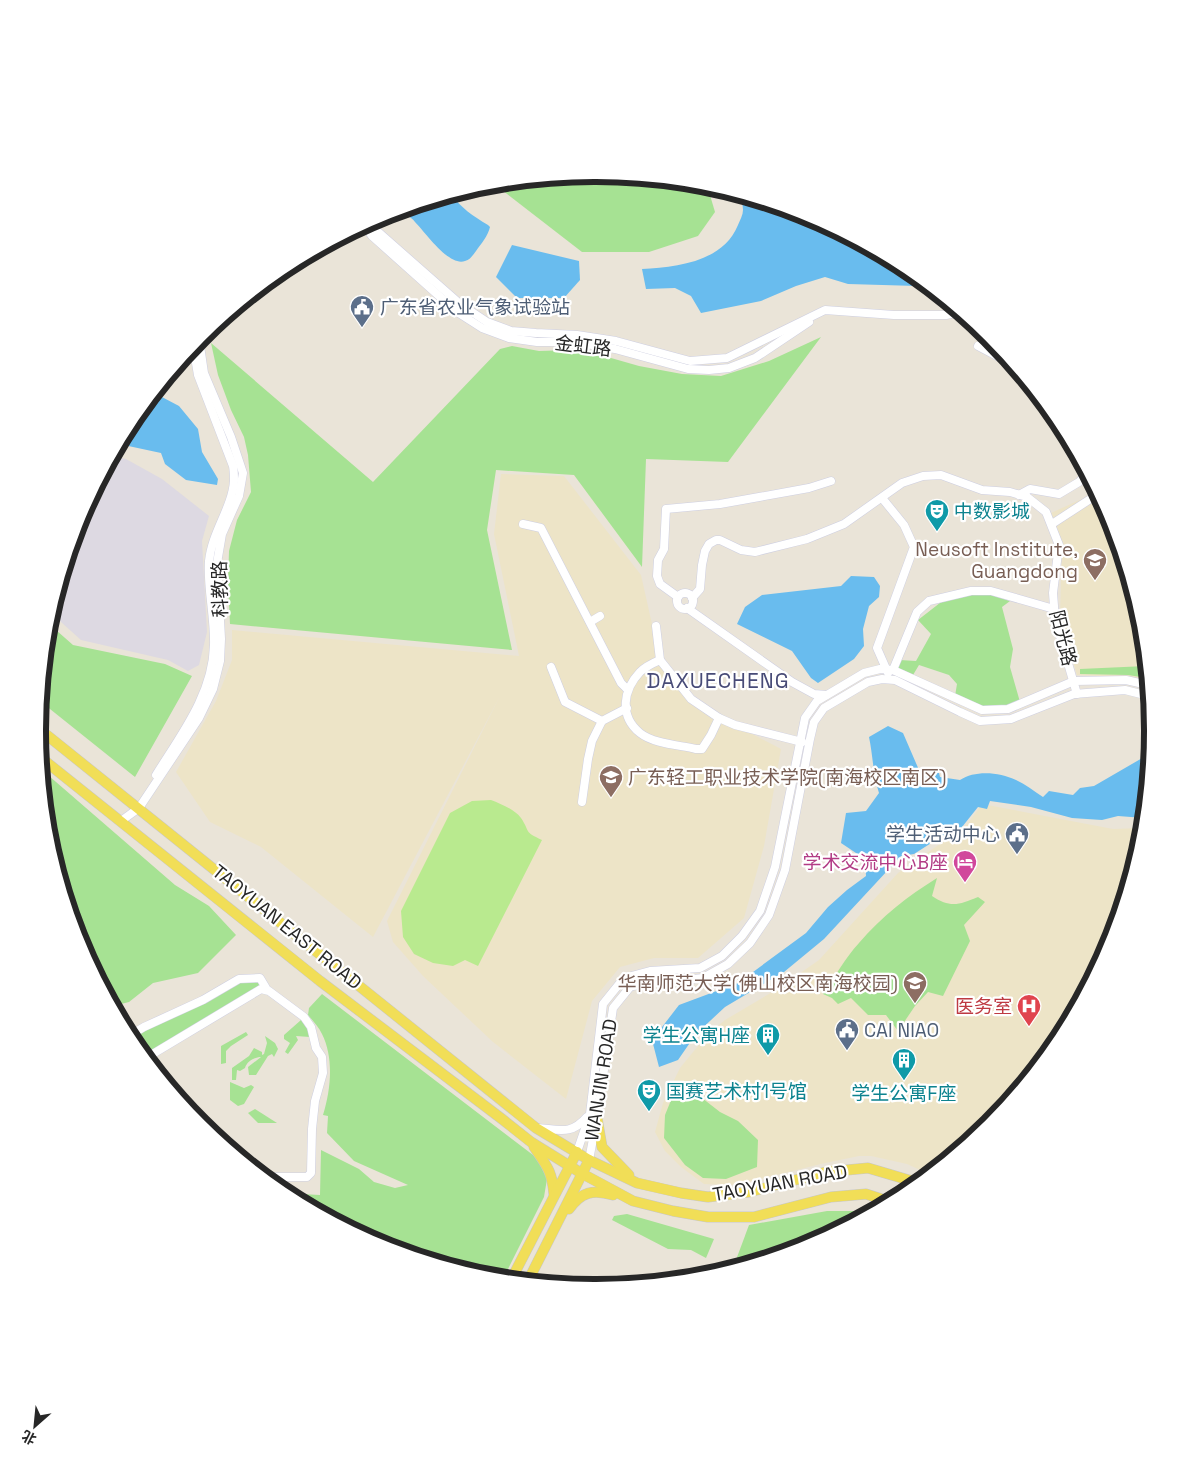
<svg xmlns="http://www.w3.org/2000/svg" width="1190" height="1461" font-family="'Space Grotesk','Noto Sans SC',sans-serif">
  <rect width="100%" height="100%" fill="#eae4d8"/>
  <polygon fill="#ddd9e2" points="113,456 126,459 162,479 209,516 202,541 207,632 199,665 188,671 168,660 81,640 51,613 80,517"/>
  <g fill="#ede4c7">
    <polygon points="501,474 564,476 641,575 660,660 691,699 735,725 781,749 764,846 744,918 698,958 654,958 620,967 592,1001 566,1099 493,1042 423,976 393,942 387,921 500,696 373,937 261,847 210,822 176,772 216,701 232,660 232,630 519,656 494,534"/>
    <polygon points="1095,489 1110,517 1142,622 1148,680 1128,677 1077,675 1060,616 1062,547 1051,513 1084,498"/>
    <polygon points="982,804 1113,829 1143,828 1142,840 1110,944 1058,1040 989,1125 929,1174 907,1164 871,1156 859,1156 825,1163 744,1183 730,1185 704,1184 681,1167 665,1151 655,1132 663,1103 680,1068 707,1035 725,1020 779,988 819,960 898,873 966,826"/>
  </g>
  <g fill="#a6e293">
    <polygon points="595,173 707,185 715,212 698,236 649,252 582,252 493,183"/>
    <polygon points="821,337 728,462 646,459 642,567 574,475 496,470 487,530 512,650 230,624 228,583 229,551 237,520 251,492 248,455 244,437 231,410 218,375 211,343 373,482 500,349 512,346 539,351 572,350 611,358 639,366 682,374 721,376 769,361"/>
    <polygon points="972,594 989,594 1010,601 1002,607 1013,649 1010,667 1020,702 1008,707 982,708 955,696 957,684 949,675 919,665 913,675 896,668 900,660 916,661 931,634 918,620 945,599"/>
    <polygon points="48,623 73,645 165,664 192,676 135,777 40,701"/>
    <polygon points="1146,666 1147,678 1128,675 1080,674 1080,669"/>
    <polygon points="41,769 175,885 209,906 236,935 198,973 153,983 129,1002 113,1006 80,944 48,839"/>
    <path d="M937,878L932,896C950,908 959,905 978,897L985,902L964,925L970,941L943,996L928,992L915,1006L898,1031L886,1015H868L851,998L838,1004L832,998L823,994C835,977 845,958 859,943C881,917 908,896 937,878Z"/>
    <polygon points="239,979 258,981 266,988 146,1058 129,1036"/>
    <path d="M322,994L537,1158L547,1179L544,1197L503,1279L486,1277L381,1245L284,1193L320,1195L321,1150L359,1169L374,1182L395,1188L408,1185L354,1161L327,1133L328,1116L323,1115C331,1089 334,1058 322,1034C319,1027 313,1021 308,1015L309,1008Z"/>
    <polygon points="301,1020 308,1030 310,1037 296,1036 298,1040 288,1054 285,1052 290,1043 284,1039 284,1035"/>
    <polygon points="246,1032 248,1035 231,1046 226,1051 226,1063 221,1064 221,1046"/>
    <path d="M265,1036L275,1043L278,1049L274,1057L272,1054L268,1056L256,1075H249L248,1067L261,1057C255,1057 247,1061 245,1068L240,1071L237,1070L236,1080H232V1068L249,1056L254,1048L262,1052V1055L264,1054L267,1043Z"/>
    <polygon points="230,1082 244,1088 251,1085 254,1087 244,1104 238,1106 230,1100"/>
    <polygon points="684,1084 720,1112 738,1121 758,1140 757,1167 726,1179 703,1178 685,1165 664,1138 665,1115 676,1088"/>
    <polygon points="255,1109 277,1123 258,1123 248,1113"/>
    <polygon points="827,1211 872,1211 808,1246 733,1268 749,1225"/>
    <polygon points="627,1214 714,1239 706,1258 691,1250 668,1249 612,1220 614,1216"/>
  </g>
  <path fill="#b9ea8f" d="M491,800C501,804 514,809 521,818C531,833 523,831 542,840L478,966L465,960L453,966L433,963L414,954L403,937L401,911L450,813L472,801Z"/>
  <g fill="#69bcee">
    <path d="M451,194C461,208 473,216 488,225L490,227C488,236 481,244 476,251C473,255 470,260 465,261C449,267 425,232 415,222C411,216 405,217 401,209Z"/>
    <path d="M740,195L809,216L905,267L932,289L917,286L848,284L825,277L796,286L761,301L701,313L691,296L675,288L646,289L642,269C677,267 723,262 738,225C740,220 743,215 743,210C743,205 741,200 740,195Z"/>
    <polygon points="512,245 579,261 580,280 564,298 517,298 496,277"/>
    <polygon points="160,386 160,396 179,406 198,429 202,452 218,479 217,485 186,480 165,464 161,453 119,444 132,421"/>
    <polygon points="851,576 874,577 880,586 879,597 869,606 863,629 864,646 854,659 818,683 811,678 792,651 737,624 745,607 762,595 841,586"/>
    <path d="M888,726L903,733L919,770L939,773L940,777L960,780C975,770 999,772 1016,780C1025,784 1034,791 1043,797L1049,791L1073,795L1080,788L1094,786L1144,757L1150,759L1144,818L1118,816L1102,820L1072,818L1031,807L990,801L987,809L978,807L958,832L950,831L914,854L901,856L824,939L784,972L725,1007L696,1034L678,1060L659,1067L652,1040L679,1005L738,983L806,933L828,907L847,890L866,876L865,859L841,843L846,813L866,811L879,793C873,775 873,756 869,737Z"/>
  </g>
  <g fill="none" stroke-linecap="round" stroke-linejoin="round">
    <g stroke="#cecfe1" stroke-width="9">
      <g id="minor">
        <polyline points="370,222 377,231 460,304 487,322 511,331 536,333 577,335 616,341 690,361 727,358 825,310 894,315 946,315 960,312"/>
        <polyline points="364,225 372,236 457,312 482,328 509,338 537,342 575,342 615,349 688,369 709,370 729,368 755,358 809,322"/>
        <polyline points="978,346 1012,364"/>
        <polyline points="1019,495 1030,489 1059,494 1079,482 1087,474"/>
        <polyline points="882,498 904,525 914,547 877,648 888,673"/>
        <polyline points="523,524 541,528 621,683 627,689"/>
        <polyline points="1052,524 1098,494"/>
        <circle cx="685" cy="601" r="8"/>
        <polyline points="678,597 660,584 657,576 658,560 664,549 666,509 720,504 809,488 831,481"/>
        <polyline points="692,598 700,589 702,565 705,551 709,544 716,540 720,540 741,550 755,552 807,539 844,524 902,483 923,476 941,475 982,490 1010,492 1027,497 1046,512 1059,545 1053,593 1055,619 1077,694"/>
        <polyline points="687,608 792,682 814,694 826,695"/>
        <polyline points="590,622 600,616"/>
        <polyline points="656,626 660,660 691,699 719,718 735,725 802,742"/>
        <path d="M660,660C653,663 645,667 640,672C623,690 619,716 640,733C654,744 679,745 696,749H702L711,735L719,718"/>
        <polyline points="551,667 565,702 602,721"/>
        <polyline points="893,670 917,612 929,601 971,591 991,591 1054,609"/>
        <path d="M156,775C181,735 213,694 214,645C215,618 207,587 209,561C212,532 232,508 234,481C234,476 234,471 233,466L198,375L193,345"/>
        <polyline points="582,802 588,759 592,741 602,721 627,708"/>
        <polyline points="121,821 139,808 199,718 213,689 220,661 221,639 217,563 222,534 239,496 243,473 231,437 204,373 200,346 200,337"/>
        <polyline points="1103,958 1116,925"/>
        <polyline points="129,1036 144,1027 203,1000 239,979 260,978 266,988"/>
        <polyline points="146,1058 261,989 269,991 304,1017 311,1027 316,1048 322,1057 323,1073 315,1101 312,1129 311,1173 307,1177 264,1177"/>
        <path d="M538,1128C561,1130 571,1135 587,1117"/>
        <polyline points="577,1152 590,1114 603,1004 624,978 650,971 700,968 722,956 742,936 760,911 775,867 805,718 817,701 864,673 880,669 893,670 982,710 1008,709 1074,681 1126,680 1148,685"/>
        <polyline points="589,1160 597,1118 613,1008 630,987 652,981 685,980 703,978 728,964 750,943 769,915 785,870 810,739 814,722 824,708 868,682 882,679 895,680 960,712 980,721 1011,719 1074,694 1125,690 1149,696"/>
      </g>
    </g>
    <g stroke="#c7c7c7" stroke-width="11">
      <g id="major">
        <polyline points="38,728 536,1128 589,1160 637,1183 681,1193 708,1197 749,1192 826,1172 868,1168 912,1181 917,1184"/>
        <polyline points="40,757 320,981 502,1119 531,1142 581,1173 633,1201 673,1211 708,1217 754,1217 831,1197 866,1194 891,1202"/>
        <polyline points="597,1118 602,1147 629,1175"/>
        <path d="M534,1147C547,1166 552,1171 554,1194"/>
        <path d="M569,1209C581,1192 593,1189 613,1195"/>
        <polyline points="511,1280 577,1152"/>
        <polyline points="528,1281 589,1160"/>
      </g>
    </g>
    <use href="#minor" stroke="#fff" stroke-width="8"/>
    <use href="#major" stroke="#f1de57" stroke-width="10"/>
  </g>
  <defs>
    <g id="civic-pin" transform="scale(1.25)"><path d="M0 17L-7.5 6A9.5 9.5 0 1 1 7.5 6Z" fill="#5c6f8a" stroke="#fff"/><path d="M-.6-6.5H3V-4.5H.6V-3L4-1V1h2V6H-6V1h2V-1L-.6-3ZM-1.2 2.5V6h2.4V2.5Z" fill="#fff"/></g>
    <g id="theatre-pin" transform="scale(1.25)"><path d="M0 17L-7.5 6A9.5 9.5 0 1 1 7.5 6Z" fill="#0f9aa8" stroke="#fff"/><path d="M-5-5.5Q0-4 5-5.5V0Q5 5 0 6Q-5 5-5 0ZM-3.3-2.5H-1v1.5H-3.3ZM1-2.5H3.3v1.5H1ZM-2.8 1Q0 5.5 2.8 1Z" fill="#fff"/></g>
    <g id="university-pin" transform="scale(1.25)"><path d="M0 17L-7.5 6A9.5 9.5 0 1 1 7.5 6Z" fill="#8d6e63" stroke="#fff"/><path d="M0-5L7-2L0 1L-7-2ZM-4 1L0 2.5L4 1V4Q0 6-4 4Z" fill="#fff"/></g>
    <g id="hotel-pin" transform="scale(1.25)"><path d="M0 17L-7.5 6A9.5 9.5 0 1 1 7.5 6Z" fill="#d1479c" stroke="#fff"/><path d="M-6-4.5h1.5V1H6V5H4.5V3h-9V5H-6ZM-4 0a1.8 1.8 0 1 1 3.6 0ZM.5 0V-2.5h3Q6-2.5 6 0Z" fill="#fff"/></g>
    <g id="hospital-pin" transform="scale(1.25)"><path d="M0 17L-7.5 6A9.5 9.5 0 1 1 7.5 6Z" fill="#e0444e" stroke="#fff"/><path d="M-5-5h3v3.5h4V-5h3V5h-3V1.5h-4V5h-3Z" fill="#fff"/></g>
    <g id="building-pin" transform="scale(1.25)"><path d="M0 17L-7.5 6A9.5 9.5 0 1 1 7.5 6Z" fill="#0f9aa8" stroke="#fff"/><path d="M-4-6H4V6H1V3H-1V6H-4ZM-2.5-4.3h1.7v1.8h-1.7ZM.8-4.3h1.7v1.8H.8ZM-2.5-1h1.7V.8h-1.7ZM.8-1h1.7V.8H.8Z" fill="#fff"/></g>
  </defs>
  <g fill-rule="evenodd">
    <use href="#civic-pin" x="362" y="307"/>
    <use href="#theatre-pin" x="937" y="511"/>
    <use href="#university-pin" x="1095" y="560"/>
    <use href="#university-pin" x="611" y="777"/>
    <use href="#civic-pin" x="1017" y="834"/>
    <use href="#hotel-pin" x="965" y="862"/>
    <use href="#university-pin" x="915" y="983"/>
    <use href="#hospital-pin" x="1029" y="1006"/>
    <use href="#civic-pin" x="847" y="1030"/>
    <use href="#building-pin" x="768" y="1035"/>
    <use href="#building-pin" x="904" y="1060"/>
    <use href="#theatre-pin" x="649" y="1091"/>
  </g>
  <g text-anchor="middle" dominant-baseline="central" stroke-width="4.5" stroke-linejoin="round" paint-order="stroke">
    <g font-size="19" fill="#4e5e75" stroke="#fff" text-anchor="start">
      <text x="380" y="307">广东省农业气象试验站</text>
      <text x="1000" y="834" text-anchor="end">学生活动中心</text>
      <text x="864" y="1030">CAI NIAO</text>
    </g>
    <g font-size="19" fill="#272727" stroke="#fff">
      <text transform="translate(583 346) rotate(7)">金虹路</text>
      <text transform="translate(220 589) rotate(-91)">科教路</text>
      <text transform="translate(1063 638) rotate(76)">阳光路</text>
      <text transform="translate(287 927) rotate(39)">TAOYUAN EAST ROAD</text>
      <text transform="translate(601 1080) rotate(-81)">WANJIN ROAD</text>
      <text transform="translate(780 1183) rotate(-10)">TAOYUAN ROAD</text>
    </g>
    <g font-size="19" fill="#0d838f" stroke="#fff" text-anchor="start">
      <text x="954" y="511">中数影城</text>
      <text x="750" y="1035" text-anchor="end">学生公寓H座</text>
      <text x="666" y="1091">国赛艺术村1号馆</text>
      <text x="904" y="1093" text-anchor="middle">学生公寓F座</text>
    </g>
    <g font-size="19" fill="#785e54" stroke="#fff" text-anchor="end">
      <text x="1078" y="549">Neusoft Institute,<tspan x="1078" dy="22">Guangdong</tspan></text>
      <text x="628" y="777" text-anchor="start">广东轻工职业技术学院(南海校区南区)</text>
      <text x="898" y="983">华南师范大学(佛山校区南海校园)</text>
    </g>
    <g font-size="19" fill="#b23c85" stroke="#fff" text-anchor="end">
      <text x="948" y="862">学术交流中心B座</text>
    </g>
    <g font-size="19" fill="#be3a42" stroke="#fff" text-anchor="end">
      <text x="1012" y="1006">医务室</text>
    </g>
    <g font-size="21" letter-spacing="1" fill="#484b77" stroke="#fff">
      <text x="718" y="680">DAXUECHENG</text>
    </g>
  </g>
  <path d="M0 0H1190V1461H0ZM594 182H596A548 548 0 0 1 1144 730V731A548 548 0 0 1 596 1279H594A548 548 0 0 1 46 731V730A548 548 0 0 1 594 182Z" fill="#fff" fill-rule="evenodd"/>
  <path fill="none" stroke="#272727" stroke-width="6" d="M594 182H596A548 548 0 0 1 1144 730V731A548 548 0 0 1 596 1279H594A548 548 0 0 1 46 731V730A548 548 0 0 1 594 182Z"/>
  <g transform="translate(35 1426) rotate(207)" stroke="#ffffff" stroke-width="4" paint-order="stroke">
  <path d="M0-4L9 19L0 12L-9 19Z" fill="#272727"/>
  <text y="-8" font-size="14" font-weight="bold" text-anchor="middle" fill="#272727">北</text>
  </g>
</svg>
